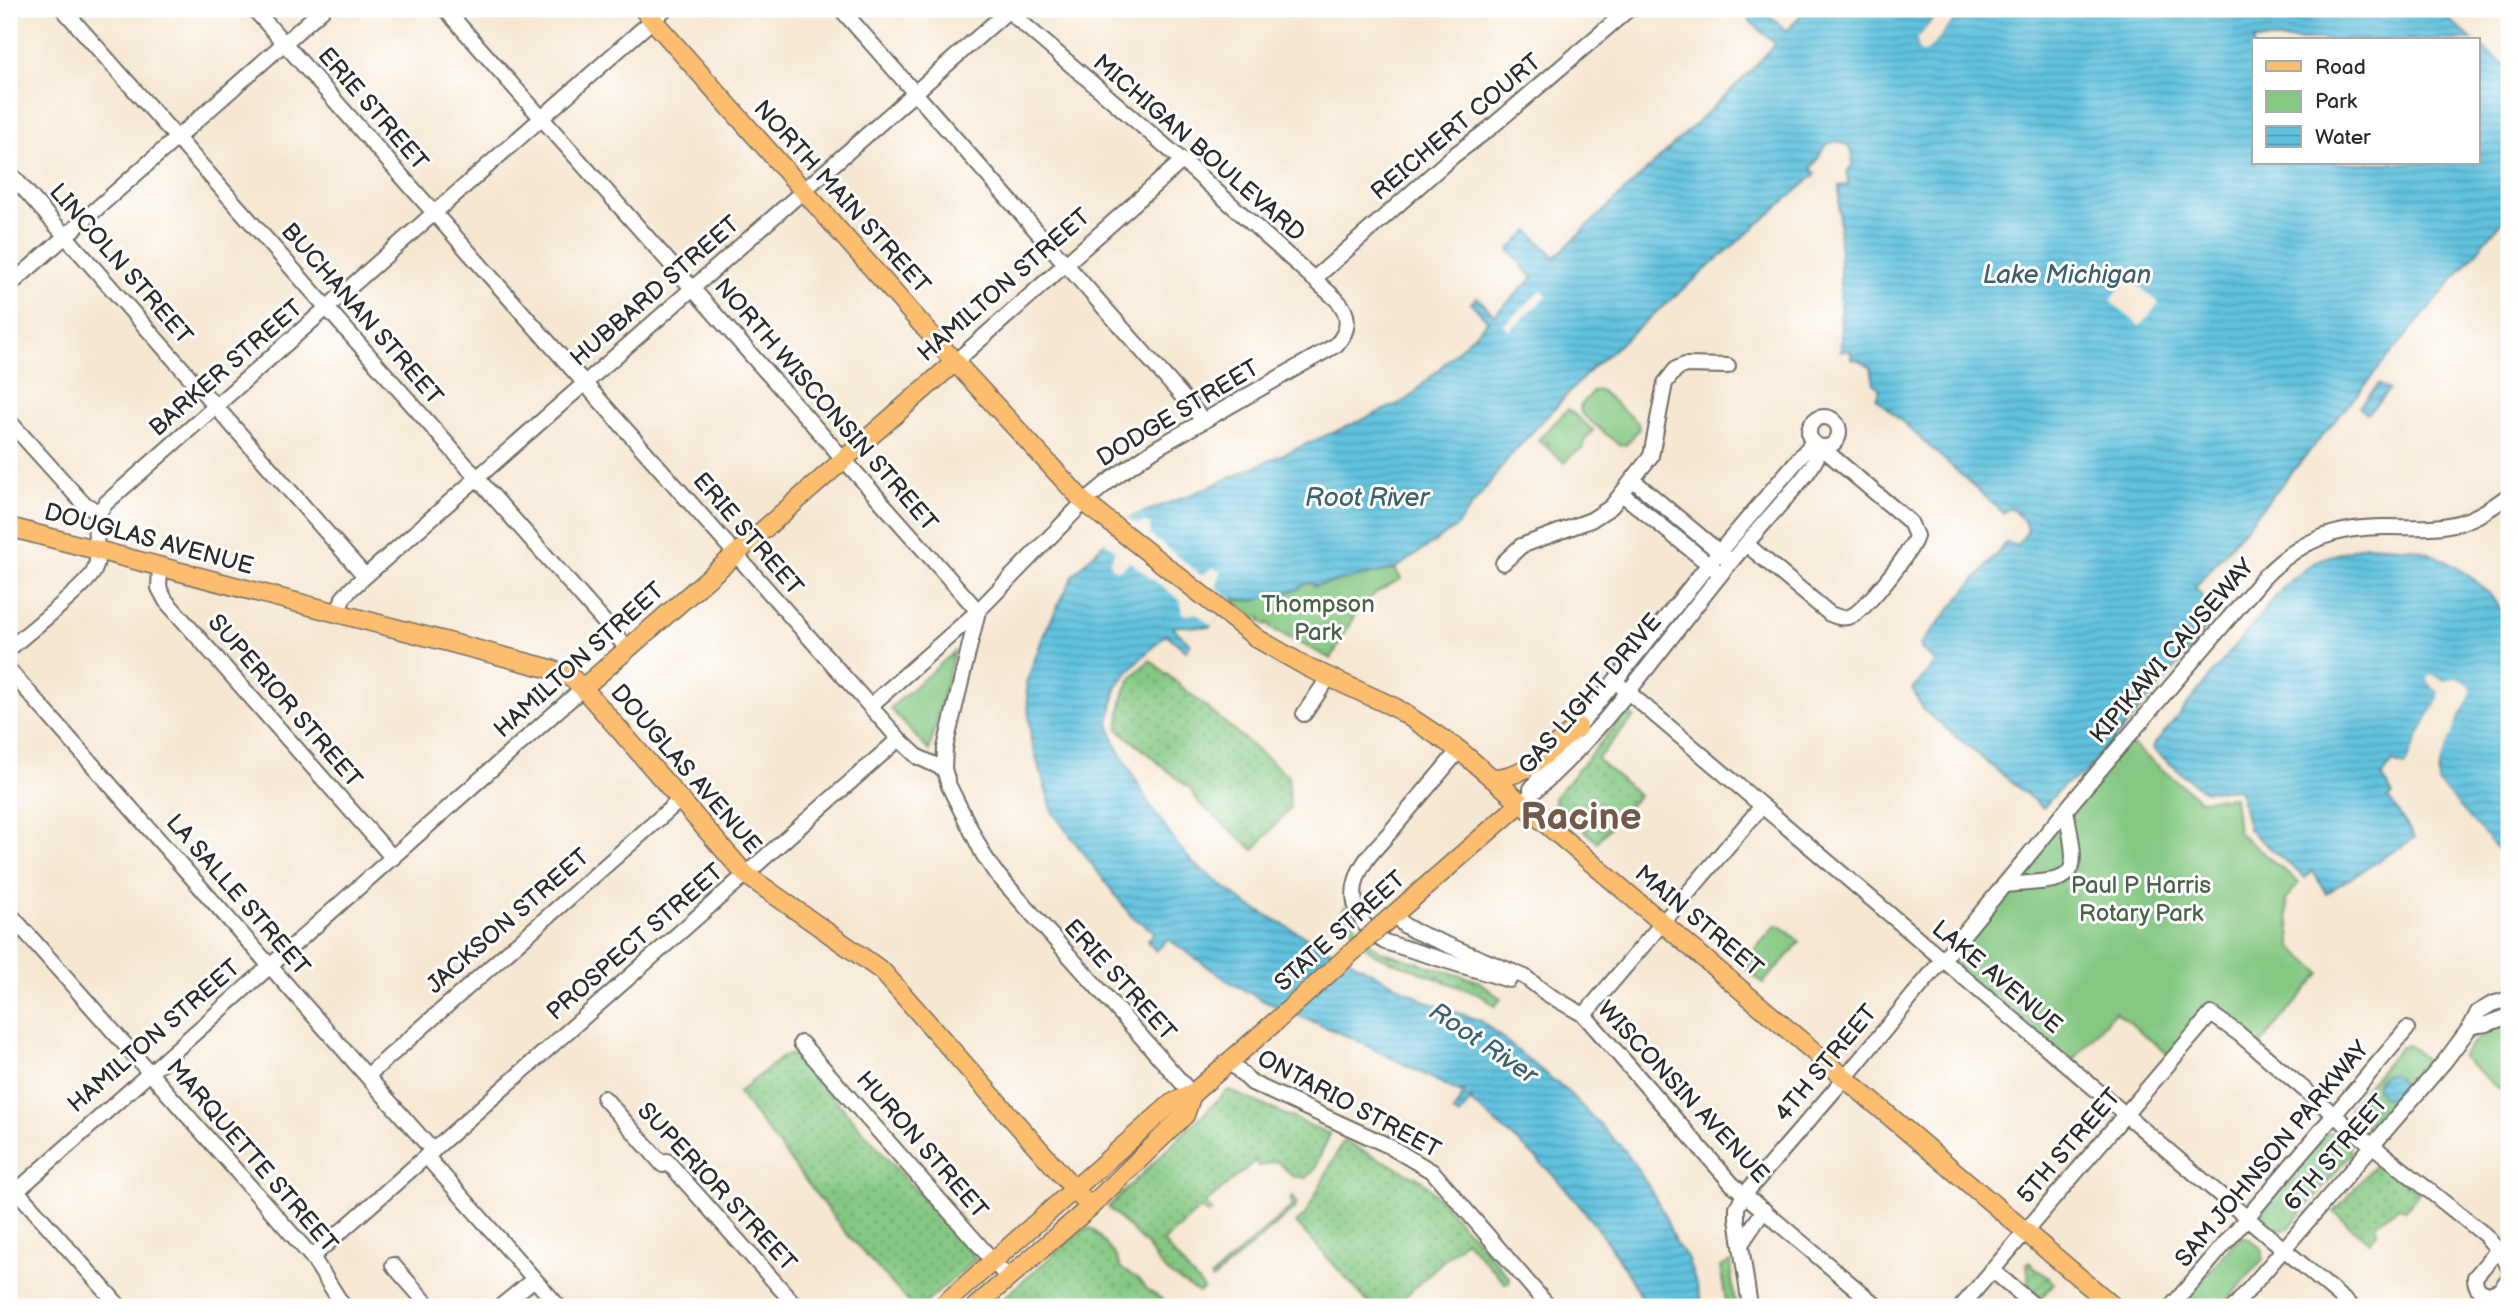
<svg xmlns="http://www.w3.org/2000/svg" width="2518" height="1316" font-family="'Balsamiq Sans',sans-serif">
  <defs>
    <pattern id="grass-dots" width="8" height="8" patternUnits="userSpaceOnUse" patternTransform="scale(1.75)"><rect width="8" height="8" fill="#84c882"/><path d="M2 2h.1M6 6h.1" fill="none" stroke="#6ca36b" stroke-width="1.8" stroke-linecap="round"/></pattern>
    <pattern id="garden-furrows" width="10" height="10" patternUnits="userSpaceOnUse" patternTransform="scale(1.75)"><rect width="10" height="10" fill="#84c882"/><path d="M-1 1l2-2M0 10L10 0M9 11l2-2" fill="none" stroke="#6ca36b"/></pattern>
    <pattern id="water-rules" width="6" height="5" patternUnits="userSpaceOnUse" patternTransform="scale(1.75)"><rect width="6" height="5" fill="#61c2df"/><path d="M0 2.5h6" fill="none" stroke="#509eb5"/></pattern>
  </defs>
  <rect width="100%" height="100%" fill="#fff"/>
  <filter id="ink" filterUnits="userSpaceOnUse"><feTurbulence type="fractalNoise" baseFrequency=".0143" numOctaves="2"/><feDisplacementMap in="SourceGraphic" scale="14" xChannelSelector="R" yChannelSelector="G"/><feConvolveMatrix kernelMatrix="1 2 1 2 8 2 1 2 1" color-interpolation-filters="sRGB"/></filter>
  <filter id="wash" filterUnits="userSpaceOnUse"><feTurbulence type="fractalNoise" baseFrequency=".00686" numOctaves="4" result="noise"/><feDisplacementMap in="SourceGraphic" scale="28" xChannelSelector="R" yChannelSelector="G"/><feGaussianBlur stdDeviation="1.57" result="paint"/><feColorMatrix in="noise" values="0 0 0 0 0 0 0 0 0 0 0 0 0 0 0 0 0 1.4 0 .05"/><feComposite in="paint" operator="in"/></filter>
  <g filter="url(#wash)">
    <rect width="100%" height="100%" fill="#f6e7d2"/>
    <g fill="url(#grass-dots)" stroke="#587a56" stroke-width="2">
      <path d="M1150,660L1288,776L1290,808L1254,850L1200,804L1190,789L1118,729C1123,694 1121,683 1150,660Z"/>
      <polygon points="1629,714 1634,717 1597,759 1639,795 1597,842 1554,803 1554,798 1624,715"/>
      <path d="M1346,906L1361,936L1380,951L1478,981L1501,999L1495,1006L1480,995L1376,955C1359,944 1351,929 1343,910Z"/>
      <polygon points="795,1054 976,1259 921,1307 913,1307 845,1232 738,1093 783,1056"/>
      <polygon points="1228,1090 1330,1134 1313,1172 1306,1178 1293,1176 1277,1161 1259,1166 1255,1161 1205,1204 1212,1211 1208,1214 1201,1208 1163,1242 1201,1286 1203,1289 1199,1293 1172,1276 1159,1264 1148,1247 1108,1207"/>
      <polygon points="1343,1141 1422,1180 1510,1278 1509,1283 1505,1283 1465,1240 1394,1307 1372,1307 1296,1223 1305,1215"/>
      <polygon points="2377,1162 2419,1193 2406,1209 2399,1207 2376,1223 2377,1233 2369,1242 2334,1212"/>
      <polygon points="1293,1196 1297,1204 1294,1209 1212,1280 1211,1277 1293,1205 1290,1199"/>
      <polygon points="1087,1228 1093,1229 1117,1258 1120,1268 1137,1278 1149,1291 1175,1307 993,1307 1081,1231"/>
    </g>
    <g fill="#84c882" stroke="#587a56" stroke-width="2">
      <polygon points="1600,390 1638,423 1639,429 1626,445 1619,445 1581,413 1580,406 1593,391"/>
      <polygon points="1568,409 1593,430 1587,437 1582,449 1570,456 1565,463 1546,447 1549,444 1547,442 1543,445 1538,440"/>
      <polygon points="1395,569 1401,579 1376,593 1359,607 1331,659 1270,628 1271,625 1268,623 1267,625 1260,621 1261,618 1259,616 1256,618 1232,600 1252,601 1304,584 1313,583 1314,586"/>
      <polygon points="954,652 929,751 890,708"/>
      <polygon points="2126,740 2200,800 2234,797 2238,832 2299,883 2286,899 2292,947 2321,973 2265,1038 2259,1050 2211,1014 2173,1058 2115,1011 2068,1067 1942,961"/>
      <polygon points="1776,925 1781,926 1800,942 1763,983 1741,965"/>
      <polygon points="2509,1024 2509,1097 2461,1056 2488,1029"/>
      <polygon points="2408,1045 2426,1060 2426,1067 2374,1128 2368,1129 2349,1114 2350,1106 2401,1046"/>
      <polygon points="2333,1133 2349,1145 2351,1154 2288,1229 2279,1230 2263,1217 2263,1208 2326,1134"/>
      <polygon points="2247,1237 2263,1250 2263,1259 2222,1307 2179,1307 2238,1238"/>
      <polygon points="1730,1262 1735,1307 1727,1307 1720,1267"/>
    </g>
    <polygon fill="url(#garden-furrows)" stroke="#587a56" stroke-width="2" points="2029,1262 2054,1283 2040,1299 2030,1290 2027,1264"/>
    <g fill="url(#water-rules)" stroke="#467685" stroke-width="2">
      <path d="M1759,9H1762L1787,31L1806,9H1942L1917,39L1918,50L1930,49L1963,9H2437L2473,40H2254V163H2478V44L2509,68V213L2195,588L2201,594L2207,609L2204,630L2186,656L2084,775L2065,784L2043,808L1922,709L1913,689L1936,662L1921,649L1922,647L1920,645L2007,542L2016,546L2026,534L2028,528L2024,521L2010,507L2003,513L1876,398L1880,389L1874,384L1871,368L1859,360L1851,359V351H1841L1839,188V186L1848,185L1847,172L1852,166L1853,155L1847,145L1837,141C1816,145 1825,156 1811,168L1816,174L1592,368L1511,455L1456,527L1395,569L1314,586L1313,583L1304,584L1298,589L1252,601L1233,598L1210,627L1177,626L1173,628L1191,644L1186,651L1166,634L1133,666L1116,688L1109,723L1115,743L1148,802L1176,843L1193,863L1249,906L1427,1002L1481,1021L1569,1093L1626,1152L1647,1184L1663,1212L1676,1244L1687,1257L1704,1307H1645C1616,1244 1558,1173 1504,1130C1492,1121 1483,1110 1470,1102L1473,1096L1460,1116L1453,1112L1465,1092L1464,1090L1461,1093L1352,1038L1264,1001L1228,981L1168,939L1156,951L1147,941L1155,932L1131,916L1053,813L1031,740L1026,683L1044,634L1074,574L1128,518L1195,493L1407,400L1488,321L1471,303L1477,297L1494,315L1533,278L1509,250L1529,231L1555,257L1750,72L1775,44L1749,20Z"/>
      <polygon points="2379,384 2389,390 2367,414 2359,407"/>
      <path d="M2365,545C2382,546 2398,546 2415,549C2439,554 2477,578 2493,598C2500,606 2505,617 2509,626V863L2437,783C2438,754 2456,721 2470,696L2465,682L2445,681L2432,675L2429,683L2439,692V697L2405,766L2393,762L2382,777L2393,795L2389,798L2415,838L2326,893L2312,870L2305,878L2248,829L2239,789L2206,791L2199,788L2154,750L2153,746L2285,585L2318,560Z"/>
      <circle cx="2389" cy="1086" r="12"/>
    </g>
    <g fill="#f6e7d2">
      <polygon points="1942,9 1946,9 1920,41 1921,47 1927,46 1959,9 1963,9 1930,49 1923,52 1918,50 1917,39"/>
      <polygon points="2129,278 2159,303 2140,326 2110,301"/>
      <polygon points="1542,290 1547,296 1509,331 1504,325"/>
      <polygon points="1125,516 1136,524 1145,522 1150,524 1150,535 1201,575 1213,568 1221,572 1216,587 1232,600 1212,626 1196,613 1188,615 1182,613 1181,601 1130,562 1121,569 1117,570 1111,567 1110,562 1115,550 1102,540"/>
      <polygon points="2432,675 2445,681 2456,678 2465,682 2471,688 2470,696 2458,718 2437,771 2437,783 2509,863 2509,867 2433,784 2434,770 2455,716 2467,695 2467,690 2463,685 2456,682 2444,685 2432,679 2442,690 2442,698 2426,734 2408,768 2405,766 2439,697 2439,692 2429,683 2428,677"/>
    </g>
  </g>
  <g filter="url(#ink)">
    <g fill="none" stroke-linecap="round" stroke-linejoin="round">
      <g stroke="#726d65" stroke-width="18">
        <g id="minor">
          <polyline points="63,9 628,649"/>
          <polyline points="254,9 899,739 918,757 944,769"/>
          <polyline points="445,9 978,611"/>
          <polyline points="841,9 1204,421"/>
          <polyline points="9,172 365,576"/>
          <polyline points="1314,279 1453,156 1489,129 1629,9"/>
          <polyline points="9,286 323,9"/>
          <polyline points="955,362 1182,161"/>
          <circle cx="1824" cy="432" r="15"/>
          <polyline points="9,421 82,502 99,513"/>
          <polyline points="1633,480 1725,557"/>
          <polyline points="1622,494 1716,570"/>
          <polyline points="1503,563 1521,546 1591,520 1611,507 1651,456 1665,383 1676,369 1685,365 1728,366"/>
          <polyline points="160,567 159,588 166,601 393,858"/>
          <polyline points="978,611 945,748 944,769 949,786 983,854 995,872 1192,1094"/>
          <polyline points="338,614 343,598 352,588 1010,9"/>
          <path d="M9,649C25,635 87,586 94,571C105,546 84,527 106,503L665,9"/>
          <polyline points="9,670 433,1151"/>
          <polyline points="1615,681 2352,1307"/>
          <path d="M870,706L978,611L1084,502L1113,478L1158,447L1336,345C1350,330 1351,314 1336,299L1185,163L1006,9"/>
          <polyline points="1304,714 1329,677"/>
          <path d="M1459,750C1437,777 1414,803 1392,830C1380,844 1363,859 1357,878C1348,903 1362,930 1385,942L1509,980"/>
          <polyline points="1531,789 1578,727 1709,564 1813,442"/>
          <path d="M1521,803C1603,736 1663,644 1730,563C1748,541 1767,520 1785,499C1799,483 1815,467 1821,447L1910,522L1916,536C1913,550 1864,612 1851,616C1843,619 1837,617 1830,614L1746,544"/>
          <path d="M2004,885C2076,879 2081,885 2066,811"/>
          <polyline points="9,913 312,1257 344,1307"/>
          <polyline points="1394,914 1404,925 1414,931 1525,977 1547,994 1584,1015 1732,1184 1878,1307"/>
          <polyline points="9,937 20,926"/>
          <polyline points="1584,1015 1762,806"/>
          <polyline points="2471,1026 2487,1024 2509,1016"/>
          <polyline points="801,1043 1008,1278"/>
          <polyline points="1230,1062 1252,1083 1387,1145 1433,1172 1549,1307"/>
          <polyline points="367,1076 680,800"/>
          <polyline points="604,1098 663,1165 667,1161 797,1307"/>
          <polyline points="426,1156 559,1307"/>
          <polyline points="9,1182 120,1307"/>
          <polyline points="9,1198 583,688"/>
          <polyline points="1741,1244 1764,1210"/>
          <path d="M2497,1251L2475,1277C2475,1287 2479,1292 2489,1294L2500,1290L2509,1278"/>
          <polyline points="312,1257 899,739"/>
          <polyline points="393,1265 430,1307"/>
          <polyline points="1992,1270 2036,1307"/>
          <polyline points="500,1307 534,1279"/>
          <path d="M1750,1307L1737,1218V1207L1744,1195L1845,1078L2075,799L2264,577C2300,540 2337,526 2389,527C2412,527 2435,529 2458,523C2477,518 2493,507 2509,495"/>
          <polyline points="1961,1307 2211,1014 2238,1033 2339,1119 2485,1235 2503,1256 2509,1268"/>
          <polyline points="2171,1307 2407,1029"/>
          <polyline points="2234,1307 2445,1061 2471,1026 2478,1012 2492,1004 2509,999"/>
        </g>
      </g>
      <g stroke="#726d65" stroke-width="21">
        <g id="major">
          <polyline points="643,9 955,362 1084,502 1258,639 1307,667 1396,708 1459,750 2114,1307"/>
          <polyline points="9,527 551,669 573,679 583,688 745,874 882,971 1090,1207"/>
          <polyline points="583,688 955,362"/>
          <path d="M1492,778C1529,778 1550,747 1578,727"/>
          <polyline points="1382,925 1521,803"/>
          <polyline points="941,1307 1172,1103 1192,1094 1275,1022"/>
          <polyline points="975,1307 1090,1207 1185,1115 1192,1094"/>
        </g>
      </g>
      <use href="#minor" stroke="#fff" stroke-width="14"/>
      <use href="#major" stroke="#fcbd6e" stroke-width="18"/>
      <g stroke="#726d65" stroke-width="21" stroke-linecap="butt">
        <polyline id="major-bridge" points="1275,1022 1382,925"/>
      </g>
      <use href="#major-bridge" stroke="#fcbd6e" stroke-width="18"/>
    </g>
  </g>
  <g text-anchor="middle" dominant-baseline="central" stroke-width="6" stroke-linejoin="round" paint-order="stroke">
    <g font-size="24" fill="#2b2b2b" stroke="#fff">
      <text transform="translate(373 109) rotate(49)">ERIE STREET</text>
      <text transform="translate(1456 127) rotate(-40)">REICHERT COURT</text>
      <text transform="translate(1199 148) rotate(41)">MICHIGAN BOULEVARD</text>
      <text transform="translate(842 197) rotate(48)">NORTH MAIN STREET</text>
      <text transform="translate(121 264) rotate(49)">LINCOLN STREET</text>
      <text transform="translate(1004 285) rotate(-41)">HAMILTON STREET</text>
      <text transform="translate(655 291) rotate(-41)">HUBBARD STREET</text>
      <text transform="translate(362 314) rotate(49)">BUCHANAN STREET</text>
      <text transform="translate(226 368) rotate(-41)">BARKER STREET</text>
      <text transform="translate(826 405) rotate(49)">NORTH WISCONSIN STREET</text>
      <text transform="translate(1178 413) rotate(-31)">DODGE STREET</text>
      <text transform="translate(748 534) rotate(49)">ERIE STREET</text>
      <text transform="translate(149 539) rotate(15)">DOUGLAS AVENUE</text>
      <text transform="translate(2172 651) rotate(-49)">KIPIKAWI CAUSEWAY</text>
      <text transform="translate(579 660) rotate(-42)">HAMILTON STREET</text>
      <text transform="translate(1590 694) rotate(-49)">GAS LIGHT DRIVE</text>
      <text transform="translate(285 701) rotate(49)">SUPERIOR STREET</text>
      <text transform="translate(686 769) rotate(49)">DOUGLAS AVENUE</text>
      <text transform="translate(238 895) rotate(49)">LA SALLE STREET</text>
      <text transform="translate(508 921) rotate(-41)">JACKSON STREET</text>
      <text transform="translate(1699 921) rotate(40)">MAIN STREET</text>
      <text transform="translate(1340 931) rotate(-42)">STATE STREET</text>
      <text transform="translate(635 942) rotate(-41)">PROSPECT STREET</text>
      <text transform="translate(1997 977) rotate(40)">LAKE AVENUE</text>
      <text transform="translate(1120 980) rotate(48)">ERIE STREET</text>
      <text transform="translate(154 1036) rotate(-41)">HAMILTON STREET</text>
      <text transform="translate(1826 1063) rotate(-50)">4TH STREET</text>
      <text transform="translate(1683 1092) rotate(47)">WISCONSIN AVENUE</text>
      <text transform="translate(1349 1104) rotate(28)">ONTARIO STREET</text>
      <text transform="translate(922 1145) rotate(49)">HURON STREET</text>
      <text transform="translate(2069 1146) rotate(-49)">5TH STREET</text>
      <text transform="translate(2336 1153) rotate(-49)">6TH STREET</text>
      <text transform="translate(2272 1154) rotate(-50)">SAM JOHNSON PARKWAY</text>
      <text transform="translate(252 1156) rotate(49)">MARQUETTE STREET</text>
      <text transform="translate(717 1187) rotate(47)">SUPERIOR STREET</text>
    </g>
    <g font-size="24" fill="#4a6249" stroke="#fff">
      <text x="1318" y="604">Thompson<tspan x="1318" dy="28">Park</tspan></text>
      <text x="2141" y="885">Paul P Harris<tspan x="2141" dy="28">Rotary Park</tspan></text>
    </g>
    <g font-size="26" font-style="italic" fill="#3e606a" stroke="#fff">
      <text x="2067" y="275">Lake Michigan</text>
      <text x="1367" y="498">Root River</text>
      <text transform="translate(1483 1044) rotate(34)">Root River</text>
    </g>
    <g font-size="38" font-weight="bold" fill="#725a49" stroke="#fff">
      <text x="1581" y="817">Racine</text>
    </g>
  </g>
  <rect width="2518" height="1316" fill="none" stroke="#fff" stroke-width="35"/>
  <rect x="2252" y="38" width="228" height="126" fill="#ffffff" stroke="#aaaaaa" stroke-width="2"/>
  <rect x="2266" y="61" width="35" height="10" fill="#fcbd6e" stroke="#aaaaaa" stroke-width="2"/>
  <text x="2315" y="74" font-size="21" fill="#2b2b2b">Road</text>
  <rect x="2266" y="91" width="35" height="21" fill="#84c882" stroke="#aaaaaa" stroke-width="2"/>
  <text x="2315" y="108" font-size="21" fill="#2b2b2b">Park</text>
  <rect x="2266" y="126" width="35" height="21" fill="url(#water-rules)" stroke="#aaaaaa" stroke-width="2"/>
  <text x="2315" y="144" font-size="21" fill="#2b2b2b">Water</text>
</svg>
